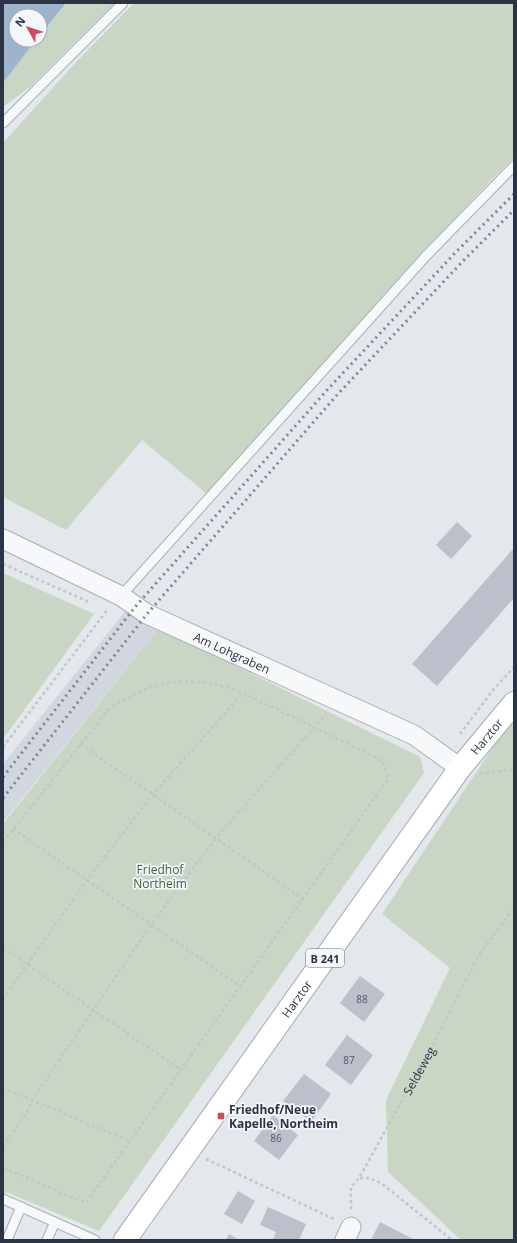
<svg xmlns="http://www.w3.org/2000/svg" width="517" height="1243" font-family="'Open Sans',sans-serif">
  <rect width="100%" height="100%" fill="#e4e7ec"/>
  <polygon fill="#d2d6de" points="127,609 159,628 3,822 3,764"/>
  <g fill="#c9d6c5">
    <polygon points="66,3 115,3 31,86 3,107 3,83 36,40 40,40 40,35"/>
    <polygon points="134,3 514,3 514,158 494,177 388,290 207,494 142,440 66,530 3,497 3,143 79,59"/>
    <polygon points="3,573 94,614 3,739"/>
    <polygon points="159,628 420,757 424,773 99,1231 6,1192 3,1199 3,824"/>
    <polygon points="514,721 514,1240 461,1240 388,1172 386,1100 450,968 382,914 499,738"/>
  </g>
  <polygon fill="#9fb4cc" points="3,3 66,3 40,35 40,16 16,16 16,40 36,40 3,83"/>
  <g fill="#bbc0ca">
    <polygon points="457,522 472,536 451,559 436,545"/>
    <polygon points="514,548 514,598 437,686 412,664"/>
    <polygon points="360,976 385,994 364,1022 340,1003"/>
    <polygon points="347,1035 373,1055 351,1085 325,1065"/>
    <polygon points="304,1074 331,1094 311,1122 283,1101"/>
    <polygon points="273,1115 298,1135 279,1160 254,1141"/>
    <polygon points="238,1191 255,1201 242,1224 224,1214"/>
    <polygon points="268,1207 306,1224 299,1240 273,1240 276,1232 260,1225"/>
    <polygon points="380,1222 415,1240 371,1240"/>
    <polygon points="229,1234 239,1240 226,1240"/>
  </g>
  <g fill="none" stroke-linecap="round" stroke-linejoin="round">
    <g stroke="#a9aeb7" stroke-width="11">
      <g id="service">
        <polyline points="3,123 123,3"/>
        <polyline points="121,596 426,256 514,166"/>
        <polyline points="3,1199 95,1240"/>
        <polyline points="7,1240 21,1207"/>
        <polyline points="47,1240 55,1222"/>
      </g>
    </g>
    <g stroke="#a9aeb7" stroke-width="21">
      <g id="minor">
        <path id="s2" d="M3,539L121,596L147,614L414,735L460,768"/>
        <polyline points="345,1240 351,1227"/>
      </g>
    </g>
    <g stroke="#a3abb8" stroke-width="24">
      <g id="primary">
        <path id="s3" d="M125,1240L460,768L514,703"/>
      </g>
    </g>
    <g stroke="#c2c5cb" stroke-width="2.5" stroke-dasharray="3 3" stroke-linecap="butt">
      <polyline points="3,564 89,602"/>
      <polyline points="460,734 493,690 514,667"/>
      <polyline points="80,744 303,899"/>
      <polyline points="3,747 108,609"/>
      <polyline points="480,774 514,769"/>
      <polyline points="13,829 240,986"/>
      <path d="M3,842L109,709C154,678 192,674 243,693L377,758L384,764L388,779L86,1203L3,1168"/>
      <polyline points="3,948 181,1070"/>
      <polyline points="3,999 86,881 153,794 243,693"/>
      <polyline points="3,1088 130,1141"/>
      <polyline points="3,1147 27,1112 32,1100 151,925 216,838 326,714"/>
      <polyline points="206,1159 334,1219"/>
      <polyline points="360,1178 369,1178 381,1183 452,1240"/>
      <path id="s1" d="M351,1209V1187L359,1178L434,1043L478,956L514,908"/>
    </g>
    <use href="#service" stroke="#f7f8fa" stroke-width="9"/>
    <use href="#minor" stroke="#f7f8fa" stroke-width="19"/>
    <use href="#primary" stroke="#fff" stroke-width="22"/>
    <g stroke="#7d8696" stroke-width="3" stroke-dasharray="2 4" stroke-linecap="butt">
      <polyline points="3,777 135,607 329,388 456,252 514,194"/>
      <polyline points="3,798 147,614 336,396 464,260 514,210"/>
    </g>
  </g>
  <rect fill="#d1495b" stroke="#f4f6f9" stroke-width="1.5" x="217" y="1112" width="8" height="8" rx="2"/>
  <g text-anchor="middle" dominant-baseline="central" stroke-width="3.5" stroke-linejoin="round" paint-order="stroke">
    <g font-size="10" fill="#4f5766">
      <text x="362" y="999">88</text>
      <text x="349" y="1060">87</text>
      <text x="276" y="1138">86</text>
    </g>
    <rect fill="#f4f6f9" stroke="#676e7b" stroke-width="1" x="306" y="949" width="38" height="18" rx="3"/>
    <g font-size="11" font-weight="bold" fill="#2b3445">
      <text x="325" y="958">B 241</text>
    </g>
    <g font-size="12" fill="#2b3445" stroke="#f4f6f9">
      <text stroke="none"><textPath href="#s2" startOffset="256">Am Lohgraben</textPath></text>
      <text stroke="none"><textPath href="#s3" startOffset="620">Harztor</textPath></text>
      <text stroke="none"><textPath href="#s3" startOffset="296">Harztor</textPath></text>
      <text stroke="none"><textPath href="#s1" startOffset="157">Seldeweg</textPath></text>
    </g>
    <g font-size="12" fill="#3f6138" stroke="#f4f6f9">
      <text x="160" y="869">Friedhof<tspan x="160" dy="14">Northeim</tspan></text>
    </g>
    <g font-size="12" font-weight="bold" fill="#2b3445" stroke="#f4f6f9" text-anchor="start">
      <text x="229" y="1109">Friedhof/Neue<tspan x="229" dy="14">Kapelle, Northeim</tspan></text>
    </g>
  </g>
  <rect width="517" height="1243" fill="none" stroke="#2b3445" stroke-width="8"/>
  <g transform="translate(28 28) rotate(309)"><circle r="19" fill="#f4f6f9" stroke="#a4a8b1"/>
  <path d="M0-3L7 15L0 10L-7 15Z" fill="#d1495b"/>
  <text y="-6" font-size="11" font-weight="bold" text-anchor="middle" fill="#2b3445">N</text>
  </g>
</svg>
